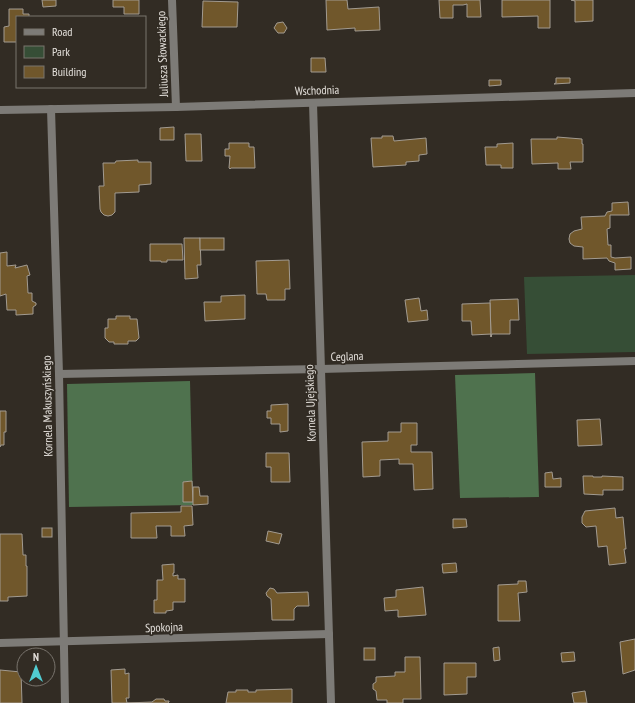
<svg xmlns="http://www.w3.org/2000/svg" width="635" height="703" font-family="'PT Sans Narrow',sans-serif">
  <rect width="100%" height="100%" fill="#322c24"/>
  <polygon fill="#364e36" points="635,275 635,352 527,354 524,277"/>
  <g fill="#4f724e">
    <polygon points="535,373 539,497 460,498 455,375"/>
    <polygon points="190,381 193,505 69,507 67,384"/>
  </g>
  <g fill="#70572b" stroke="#a29b91">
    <polygon points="42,0 56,0 56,6 43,7"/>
    <polygon points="113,0 139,0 139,14 124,14 124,7 113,7"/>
    <polygon points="326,0 347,0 348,9 379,7 380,30 355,31 355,28 327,30"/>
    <polygon points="439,0 480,0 481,17 467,17 467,4 463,5 453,5 453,18 440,18"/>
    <polygon points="502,0 550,0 550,28 538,28 538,16 502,17"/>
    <polygon points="571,0 593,0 593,21 575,22 575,1"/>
    <polygon points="203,1 238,2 237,27 202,27"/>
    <polygon points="9,9 23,9 23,14 29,14 29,17 17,17 17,42 4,42 4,27 9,26"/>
    <polygon points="283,22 287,28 284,33 278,33 274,28 277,23"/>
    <polygon points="311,58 325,58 326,72 311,72"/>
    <polygon points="556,78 570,78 570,83 554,84 556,83"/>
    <polygon points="489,80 501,80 501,85 489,86"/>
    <polygon points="174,127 174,140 160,140 160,128"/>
    <polygon points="185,134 201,134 202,161 186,161"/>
    <polygon points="382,136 393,136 394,141 426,138 427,154 419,155 419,161 406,162 406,165 373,167 371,138 382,138"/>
    <polygon points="557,137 582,139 582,144 583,144 583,162 570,162 571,169 558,169 558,163 532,164 531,139 557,139"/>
    <polygon points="229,143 249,143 249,147 254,147 255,168 231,168 230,169 229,168 230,156 225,156 225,149 229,149"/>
    <polygon points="513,143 513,168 501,168 501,165 486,165 485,147 497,147 497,144"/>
    <polygon points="138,160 138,162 151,162 151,184 139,185 139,192 115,193 115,212 112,215 108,216 104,215 101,212 100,209 99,186 104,186 103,163 115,163 116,161"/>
    <polygon points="628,202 629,215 610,215 610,228 607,229 608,245 611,245 611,257 615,258 631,257 631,269 615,270 615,263 609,261 607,258 583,259 583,247 574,246 570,243 569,239 570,234 574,231 582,229 581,217 605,216 607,212 612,211 612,203"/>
    <polygon points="184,238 200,238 201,265 197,265 198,278 185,279"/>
    <rect x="200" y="238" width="24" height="12"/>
    <polygon points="150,244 182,244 183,260 167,260 167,262 161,262 161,261 150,261"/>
    <polygon points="7,252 7,266 16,265 15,268 27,265 30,275 27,276 28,293 32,293 32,301 36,303 36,305 33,307 33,314 16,315 16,310 7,310 6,294 0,296 0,253"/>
    <polygon points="289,260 290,289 285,289 285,300 267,300 266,294 257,294 256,261"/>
    <polygon points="245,295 245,319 205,321 204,302 221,302 221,296"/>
    <polygon points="419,298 421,311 427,310 428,320 408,322 405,300"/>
    <polygon points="518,299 519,320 510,320 510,334 492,334 491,337 490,300"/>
    <polygon points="490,303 491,337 491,334 472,335 471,321 462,321 462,304"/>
    <polygon points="116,316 130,316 130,319 137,319 139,338 136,341 128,341 128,344 114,344 114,342 109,342 105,338 105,328 108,328 108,319 116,319"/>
    <polygon points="288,404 288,431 280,432 280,424 271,424 271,418 267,418 267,411 271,411 271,405"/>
    <polygon points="0,411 6,411 6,432 4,432 4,445 1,445 0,447"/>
    <polygon points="600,419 602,445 578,446 577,420"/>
    <polygon points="401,423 417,423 417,445 411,445 411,452 432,452 433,489 414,490 413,464 399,464 399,459 380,460 380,476 363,477 362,442 388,441 388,432 401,432"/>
    <polygon points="266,453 289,453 290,482 271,482 271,467 266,467"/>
    <polygon points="552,472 553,479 561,478 561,487 545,487 545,473"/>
    <polygon points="583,476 593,476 593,477 602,477 602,476 623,477 623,490 603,490 603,495 584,494"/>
    <polygon points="192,481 193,502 183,502 183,482"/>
    <polygon points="193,487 199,487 200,496 208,496 208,504 193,505"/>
    <polygon points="181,506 192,506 193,525 184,526 185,536 171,536 171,526 156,526 157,538 131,538 131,513 181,512"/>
    <polygon points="615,508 616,518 623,517 626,549 624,549 626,563 609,565 607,546 598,547 596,526 586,527 582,523 582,517 585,511"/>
    <polygon points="453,519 466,519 467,527 453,528"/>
    <rect x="42" y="528" width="10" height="9"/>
    <polygon points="268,531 282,534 279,544 266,541"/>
    <polygon points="0,534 22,534 23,555 26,555 26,566 27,566 27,596 8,597 8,601 0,601"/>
    <polygon points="456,563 457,572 443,573 442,564"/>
    <polygon points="174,564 174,573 173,573 173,576 178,575 178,579 185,579 185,602 173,602 173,610 166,611 166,613 154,613 154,600 157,600 157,580 163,580 162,565"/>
    <polygon points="518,581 526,581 527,592 518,593 520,621 498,621 498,585 518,584"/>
    <polygon points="423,587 426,615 398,617 398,610 385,611 384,598 396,597 396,590"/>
    <polygon points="270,588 274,589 277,593 308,592 309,606 297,606 294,609 294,620 272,620 271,599 267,596 266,593"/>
    <polygon points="635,639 635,670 623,674 620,642"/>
    <polygon points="499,647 500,660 494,661 493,648"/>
    <rect x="364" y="648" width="11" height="12"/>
    <polygon points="574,652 575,661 562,662 561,653"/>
    <polygon points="405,657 420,657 421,699 403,699 403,703 387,703 387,700 377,700 376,691 373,689 373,684 376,682 376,677 395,676 395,672 405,672"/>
    <polygon points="444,663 476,663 476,677 467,677 467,694 444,695"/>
    <polygon points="125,669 125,674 129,673 129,698 126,698 127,703 152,702 156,699 164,699 165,701 169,701 169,702 168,703 112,703 111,670"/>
    <polygon points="0,670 21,672 22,703 0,703"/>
    <polygon points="292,689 292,703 226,703 228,692 236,692 236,690 248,690 248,692 256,692 256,690 257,690"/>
    <polygon points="585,691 587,703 574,703 572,693"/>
  </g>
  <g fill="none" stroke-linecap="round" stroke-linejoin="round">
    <g stroke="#7d7b77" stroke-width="8">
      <polyline points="172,0 176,107"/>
      <polyline points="313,103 331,703"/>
      <polyline points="51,109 59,374 65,703"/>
      <polyline points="0,110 176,107 635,93"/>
      <polyline points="59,374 320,369 635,361"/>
      <polyline points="0,643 329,634"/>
    </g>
  </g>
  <g text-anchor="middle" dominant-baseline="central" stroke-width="3.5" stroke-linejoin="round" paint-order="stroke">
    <g font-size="12" fill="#e3dfda" stroke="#322c24">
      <text transform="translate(162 54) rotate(-92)">Juliusza Słowackiego</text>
      <text transform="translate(317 90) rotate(-2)">Wschodnia</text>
      <text transform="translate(347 356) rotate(-2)">Ceglana</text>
      <text transform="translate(310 403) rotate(-92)">Kornela Ujejskiego</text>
      <text transform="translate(47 406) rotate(-91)">Kornela Makuszyńskiego</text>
      <text transform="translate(164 627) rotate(-2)">Spokojna</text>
    </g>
  </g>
  <rect x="16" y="16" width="130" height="72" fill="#322c24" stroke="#79746d"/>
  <rect x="24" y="29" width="20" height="6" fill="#7d7b77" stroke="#79746d"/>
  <text x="52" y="36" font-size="12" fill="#e3dfda">Road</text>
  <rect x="24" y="46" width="20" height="12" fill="#364e36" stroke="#79746d"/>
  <text x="52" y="56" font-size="12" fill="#e3dfda">Park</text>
  <rect x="24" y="66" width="20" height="12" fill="#70572b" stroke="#79746d"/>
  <text x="52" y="76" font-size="12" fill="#e3dfda">Building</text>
  <g transform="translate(36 667)"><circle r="19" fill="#322c24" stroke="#79746d"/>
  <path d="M0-3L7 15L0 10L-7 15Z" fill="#51ccd1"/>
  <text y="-6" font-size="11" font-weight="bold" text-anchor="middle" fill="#e3dfda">N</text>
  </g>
</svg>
